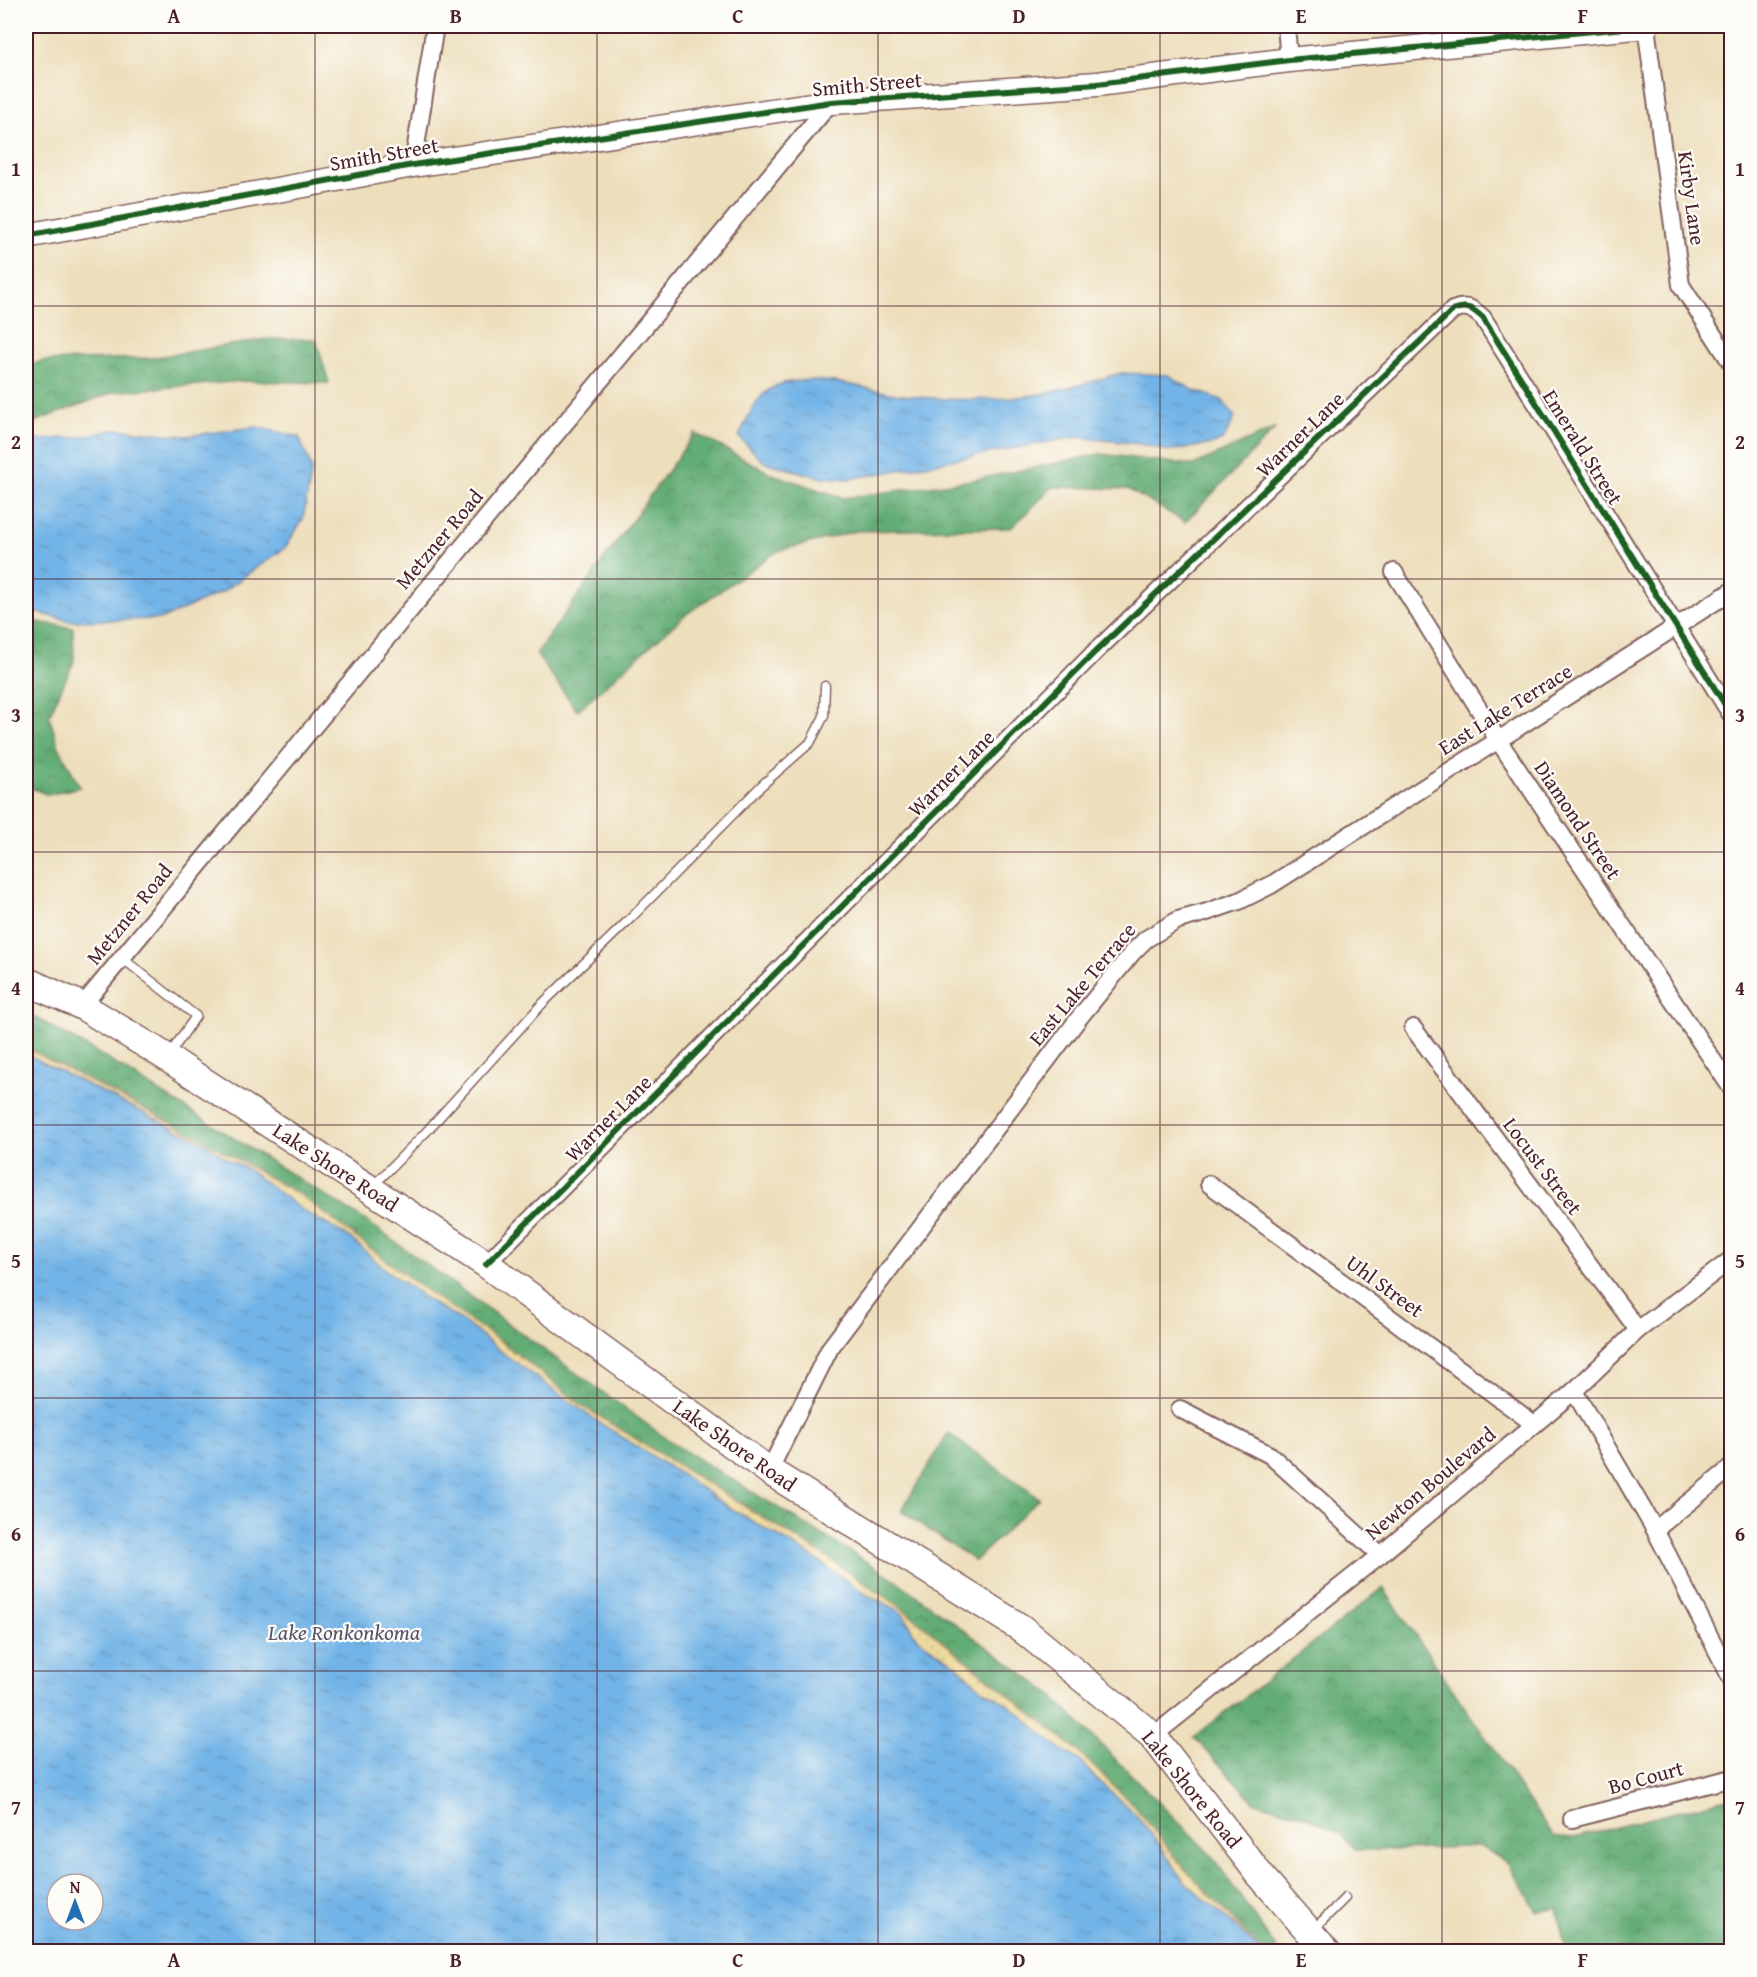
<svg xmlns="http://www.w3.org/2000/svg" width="1757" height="1977" font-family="'Gentium Book Plus',serif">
  <defs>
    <pattern id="forest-crowns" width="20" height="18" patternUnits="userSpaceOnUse" patternTransform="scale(1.5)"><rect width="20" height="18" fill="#62ac74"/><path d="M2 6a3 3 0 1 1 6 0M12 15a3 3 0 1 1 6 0" fill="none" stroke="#538b5f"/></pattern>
    <pattern id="sand-dots" width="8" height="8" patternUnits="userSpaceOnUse" patternTransform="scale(1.5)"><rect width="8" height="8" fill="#eeda9e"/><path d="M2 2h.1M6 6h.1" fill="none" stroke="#cebb88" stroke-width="1.8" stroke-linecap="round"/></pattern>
    <pattern id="water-ripples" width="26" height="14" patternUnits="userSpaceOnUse" patternTransform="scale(1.5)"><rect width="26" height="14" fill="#72b4e7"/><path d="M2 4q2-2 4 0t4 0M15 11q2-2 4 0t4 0" fill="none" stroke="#6092bb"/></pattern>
  </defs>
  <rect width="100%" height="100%" fill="#fdfcf7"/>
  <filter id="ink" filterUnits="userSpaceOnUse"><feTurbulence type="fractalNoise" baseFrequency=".0167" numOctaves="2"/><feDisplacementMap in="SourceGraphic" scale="12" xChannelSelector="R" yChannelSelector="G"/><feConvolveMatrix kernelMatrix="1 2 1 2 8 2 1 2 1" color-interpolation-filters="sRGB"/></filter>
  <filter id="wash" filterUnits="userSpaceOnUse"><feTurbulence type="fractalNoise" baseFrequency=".008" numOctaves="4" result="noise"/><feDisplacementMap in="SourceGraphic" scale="24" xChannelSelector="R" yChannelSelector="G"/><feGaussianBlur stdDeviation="1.35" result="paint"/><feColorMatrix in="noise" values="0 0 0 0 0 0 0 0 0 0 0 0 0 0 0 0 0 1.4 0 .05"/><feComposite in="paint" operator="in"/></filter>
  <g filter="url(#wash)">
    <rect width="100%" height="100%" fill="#eddebc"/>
    <g fill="url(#forest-crowns)" stroke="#566650" stroke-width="1.5">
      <polygon points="266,339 316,339 329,383 244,381 114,392 26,425 26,367 42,361 151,358"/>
      <polygon points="1276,428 1185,522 1128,489 1053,487 1011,528 856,531 778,551 684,616 577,711 536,654 695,433 772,474 843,498 973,480 1100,454 1193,465"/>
      <polygon points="26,620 73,628 74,661 49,716 59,747 80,787 48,795 26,786"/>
      <polygon points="26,1012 99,1054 368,1222 677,1446 890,1576 1050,1693 1212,1856 1278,1951 1262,1951 1185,1869 1135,1807 1075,1749 903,1609 820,1553 582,1406 504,1344 418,1285 300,1195 192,1134 26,1048"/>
      <polygon points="948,1433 1039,1498 975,1561 901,1511"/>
      <polygon points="1383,1588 1553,1836 1573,1838 1727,1799 1732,1819 1731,1951 1566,1951 1557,1909 1537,1911 1508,1863 1479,1846 1405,1850 1357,1850 1340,1834 1307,1816 1254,1802 1194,1737"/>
    </g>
    <polygon fill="url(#sand-dots)" stroke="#9c7c64" stroke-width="1.5" points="26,1048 192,1134 300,1195 418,1285 504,1344 582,1406 820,1553 903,1609 1075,1749 1135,1807 1185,1869 1262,1951 1260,1951 1235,1926 1184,1881 1162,1848 1135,1814 1095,1778 1080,1761 1057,1747 1020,1714 1006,1703 983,1690 956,1665 921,1641 912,1631 909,1623 896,1609 867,1595 806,1553 725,1505 691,1481 598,1422 508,1357 460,1319 437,1306 387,1271 349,1237 305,1212 247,1169 227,1159 207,1145 26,1054"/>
    <g fill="url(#water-ripples)" stroke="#5e6a89" stroke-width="1.5" fill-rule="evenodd">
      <path d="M1121,373L1168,375L1193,390L1222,400L1235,417L1224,439L1214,444L1169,451L1141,444L1075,437L850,479L819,477L764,462L739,437C748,416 758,389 784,383C826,373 869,392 910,396C952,401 1004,401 1046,393C1072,388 1097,380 1121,373Z"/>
      <polygon points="255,427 299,437 312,469 303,519 285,548 222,592 162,619 70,621 26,610 26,441 80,437 117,429 186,436"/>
      <path d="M26,1054L207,1145L227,1159L247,1169L305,1212L349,1237L387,1271L437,1306L460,1319L508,1357L598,1422L691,1481L725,1505L806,1553L867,1595L896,1609L904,1615L912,1631L921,1641L956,1665L983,1690L1006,1703L1020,1714L1057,1747L1080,1761L1095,1778L1135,1814L1162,1848L1184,1881L1235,1926L1260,1951H26ZM57,1884H93V1920H57Z"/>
    </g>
  </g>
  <g filter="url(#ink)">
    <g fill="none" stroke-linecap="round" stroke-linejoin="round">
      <g stroke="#83625e" stroke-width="11">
        <g id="lane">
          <polyline points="122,958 196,1016 169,1055"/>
          <polyline points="372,1187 426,1132 542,1004 634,915 762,785 810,743 824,716 825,686"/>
          <polyline points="1313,1930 1345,1898"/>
        </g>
      </g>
      <g stroke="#83625e" stroke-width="20">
        <g id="street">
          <polyline points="1286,26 1289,60"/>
          <polyline points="1646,26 1681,285 1732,364"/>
          <polyline points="413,165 435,26"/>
          <polyline points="1394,572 1498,740 1732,1089"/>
          <polyline points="82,1006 831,102"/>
          <polyline points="1413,1028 1638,1330"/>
          <polyline points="1209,1184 1534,1424"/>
          <path d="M486,1264L1095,652L1453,310C1467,304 1473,309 1483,318L1732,716"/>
          <polyline points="1574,1391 1655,1530 1732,1680"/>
          <polyline points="1180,1409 1270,1455 1380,1555"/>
          <polyline points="769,1471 830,1348 1079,1018 1133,952 1146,939 1178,920 1204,913 1239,901 1271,885 1732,591"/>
          <polyline points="1655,1530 1732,1467"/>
          <polyline points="1153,1736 1380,1555 1574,1391 1638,1330 1732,1259"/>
          <polyline points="1572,1819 1732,1778"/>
        </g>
      </g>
      <g stroke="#83625e" stroke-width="27">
        <polyline id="secondary" points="26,236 413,165 831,102 1097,84 1289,60 1646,26"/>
      </g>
      <g stroke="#83625e" stroke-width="30">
        <polyline id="primary" points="26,981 82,1006 155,1050 486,1264 769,1471 1021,1628 1153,1736 1260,1875 1327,1952"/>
      </g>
      <use href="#lane" stroke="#fff" stroke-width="8"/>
      <use href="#street" stroke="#fff" stroke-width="16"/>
      <use href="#secondary" stroke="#fff" stroke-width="24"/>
      <use href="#primary" stroke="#fff" stroke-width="27"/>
      <g stroke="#fdfcf7" stroke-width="10">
        <g id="cycleway">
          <polyline points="26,236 413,165 831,102 1097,84 1289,60 1646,26"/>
          <path d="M486,1264L1095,652L1453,310C1467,304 1473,309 1483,318L1732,716"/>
        </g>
      </g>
      <use href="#cycleway" stroke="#1b5e20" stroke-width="6"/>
    </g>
  </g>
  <path fill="none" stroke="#4a1f2b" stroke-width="1.5" stroke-opacity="0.55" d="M315,26V1952M597,26V1952M878,26V1952M1160,26V1952M1442,26V1952M26,306H1732M26,579H1732M26,852H1732M26,1125H1732M26,1398H1732M26,1671H1732"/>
  <g text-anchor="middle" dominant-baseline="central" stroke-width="4.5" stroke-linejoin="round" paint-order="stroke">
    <g font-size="21" fill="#4a1f2b" stroke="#fdfcf7">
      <text transform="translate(867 84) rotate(-5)">Smith Street</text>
      <text transform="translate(384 154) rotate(-10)">Smith Street</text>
      <text transform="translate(1692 198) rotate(82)">Kirby Lane</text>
      <text transform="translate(1300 434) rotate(-44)">Warner Lane</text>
      <text transform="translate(1583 447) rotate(58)">Emerald Street</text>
      <text transform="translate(439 539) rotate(-50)">Metzner Road</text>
      <text transform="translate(1505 709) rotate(-32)">East Lake Terrace</text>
      <text transform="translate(951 773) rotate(-45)">Warner Lane</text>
      <text transform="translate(1578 820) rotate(56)">Diamond Street</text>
      <text transform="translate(129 914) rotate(-51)">Metzner Road</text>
      <text transform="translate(1082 984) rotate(-50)">East Lake Terrace</text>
      <text transform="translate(608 1118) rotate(-45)">Warner Lane</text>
      <text transform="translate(1543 1166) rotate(53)">Locust Street</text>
      <text transform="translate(336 1167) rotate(33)">Lake Shore Road</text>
      <text transform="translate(1385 1286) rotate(36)">Uhl Street</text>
      <text transform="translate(735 1445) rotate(35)">Lake Shore Road</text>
      <text transform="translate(1430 1483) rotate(-40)">Newton Boulevard</text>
      <text transform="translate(1646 1777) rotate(-15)">Bo Court</text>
      <text transform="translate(1192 1789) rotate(51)">Lake Shore Road</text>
    </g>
    <g font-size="22" font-style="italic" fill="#58536d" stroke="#fdfcf7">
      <text x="344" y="1632">Lake Ronkonkoma</text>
    </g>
  </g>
  <rect width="1757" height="1977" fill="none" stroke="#fdfcf7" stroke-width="66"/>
  <g transform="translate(75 1902)"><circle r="28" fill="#fdfcf7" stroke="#b5a4a5" stroke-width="1.5"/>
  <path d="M0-4.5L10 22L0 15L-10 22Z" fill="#1f6fb2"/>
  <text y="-9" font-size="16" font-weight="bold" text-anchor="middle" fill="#4a1f2b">N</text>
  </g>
  <rect x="33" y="33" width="1691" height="1911" fill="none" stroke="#4a1f2b" stroke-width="2"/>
  <g font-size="20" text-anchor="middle" font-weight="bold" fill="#4a1f2b">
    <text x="174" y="23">A</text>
    <text x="456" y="23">B</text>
    <text x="738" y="23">C</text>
    <text x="1019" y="23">D</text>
    <text x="1301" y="23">E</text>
    <text x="1583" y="23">F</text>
    <text x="16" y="176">1</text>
    <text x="1740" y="176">1</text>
    <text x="16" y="449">2</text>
    <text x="1740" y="449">2</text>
    <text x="16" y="722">3</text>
    <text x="1740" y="722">3</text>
    <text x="16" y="995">4</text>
    <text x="1740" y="995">4</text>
    <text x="16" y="1268">5</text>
    <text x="1740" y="1268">5</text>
    <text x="16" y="1541">6</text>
    <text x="1740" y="1541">6</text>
    <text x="16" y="1814">7</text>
    <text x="1740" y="1814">7</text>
    <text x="174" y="1967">A</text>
    <text x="456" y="1967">B</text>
    <text x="738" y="1967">C</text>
    <text x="1019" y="1967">D</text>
    <text x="1301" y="1967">E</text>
    <text x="1583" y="1967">F</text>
  </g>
</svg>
